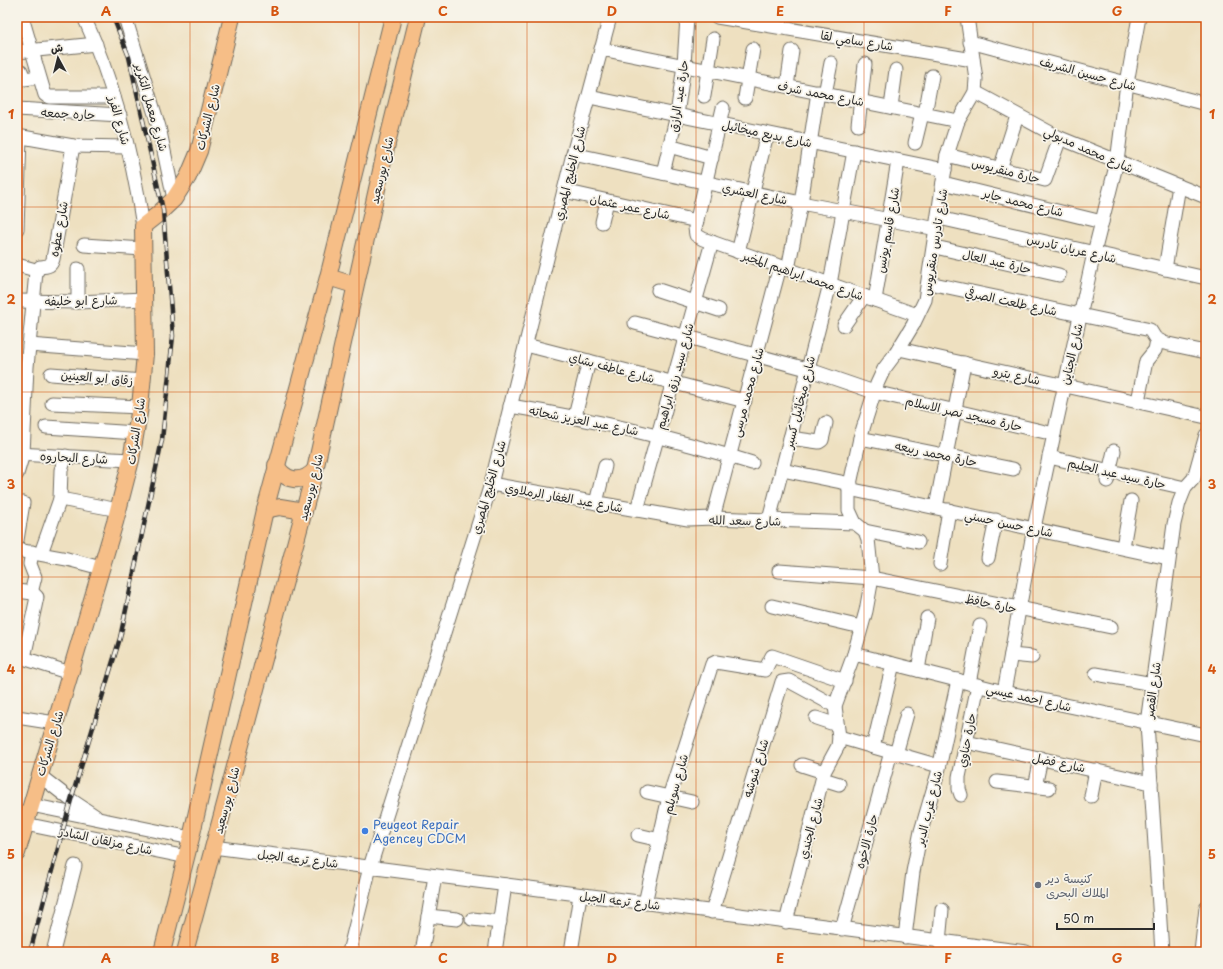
<svg xmlns="http://www.w3.org/2000/svg" width="1223" height="969" font-family="'Playpen Sans','Playpen Sans Arabic',sans-serif">
  <rect width="100%" height="100%" fill="#f7f3e8"/>
  <filter id="ink" filterUnits="userSpaceOnUse"><feTurbulence type="fractalNoise" baseFrequency=".025" numOctaves="2"/><feDisplacementMap in="SourceGraphic" scale="8" xChannelSelector="R" yChannelSelector="G"/><feConvolveMatrix kernelMatrix="1 2 1 2 8 2 1 2 1" color-interpolation-filters="sRGB"/></filter>
  <filter id="wash" filterUnits="userSpaceOnUse"><feTurbulence type="fractalNoise" baseFrequency=".012" numOctaves="4" result="noise"/><feDisplacementMap in="SourceGraphic" scale="16" xChannelSelector="R" yChannelSelector="G"/><feGaussianBlur stdDeviation="0.9" result="paint"/><feColorMatrix in="noise" values="0 0 0 0 0 0 0 0 0 0 0 0 0 0 0 0 0 1.4 0 .05"/><feComposite in="paint" operator="in"/></filter>
  <g filter="url(#wash)">
    <rect width="100%" height="100%" fill="#eee0c0"/>
  </g>
  <g filter="url(#ink)">
    <g fill="none" stroke-linecap="round" stroke-linejoin="round">
      <g stroke="#6f6a5f" stroke-width="15">
        <g id="minor">
          <polyline points="22,17 45,95 50,97 114,97"/>
          <path d="M84,17C114,83 132,154 143,226"/>
          <polyline points="125,17 159,127 174,199"/>
          <polyline points="717,17 973,60"/>
          <polyline points="970,42 1206,104"/>
          <polyline points="601,49 958,121"/>
          <polyline points="17,52 96,44"/>
          <polyline points="17,71 21,71 24,79 39,77"/>
          <polyline points="787,86 792,51"/>
          <polyline points="975,92 1060,138 1206,197"/>
          <polyline points="825,94 831,63"/>
          <polyline points="704,96 713,39"/>
          <polyline points="589,97 945,170"/>
          <polyline points="745,98 753,49"/>
          <polyline points="891,107 896,70"/>
          <polyline points="723,108 695,228 696,235 703,239 917,315"/>
          <polyline points="17,109 120,115"/>
          <polyline points="925,114 932,76"/>
          <polyline points="858,125 865,64"/>
          <polyline points="17,136 73,146 127,147"/>
          <polyline points="915,143 922,114"/>
          <polyline points="669,146 712,158"/>
          <polyline points="573,154 801,203 937,229"/>
          <polyline points="947,155 1045,180 1060,138"/>
          <polyline points="1000,169 1017,116"/>
          <polyline points="663,173 677,115 684,65 687,17"/>
          <polyline points="943,183 1102,222"/>
          <polyline points="564,191 697,221"/>
          <polyline points="939,218 1206,278"/>
          <polyline points="602,222 607,201"/>
          <polyline points="17,229 20,137"/>
          <polyline points="84,245 143,249"/>
          <polyline points="935,247 1059,275"/>
          <polyline points="738,252 767,134"/>
          <polyline points="17,265 32,269 36,272"/>
          <polyline points="788,269 801,203 818,92"/>
          <polyline points="1165,269 1179,186"/>
          <polyline points="929,283 1146,329 1150,330 1155,338 1164,343 1206,352"/>
          <polyline points="658,290 719,310"/>
          <polyline points="875,300 898,161"/>
          <polyline points="17,301 78,302 144,299"/>
          <polyline points="78,302 78,269"/>
          <polyline points="635,323 807,369 874,392 1054,434"/>
          <polyline points="844,325 864,296"/>
          <polyline points="29,345 145,354"/>
          <polyline points="526,345 745,401"/>
          <polyline points="899,349 1206,417"/>
          <polyline points="51,374 143,381"/>
          <polyline points="1138,401 1146,361 1155,350 1157,340"/>
          <polyline points="52,403 140,407"/>
          <path d="M510,406C592,419 672,438 752,463"/>
          <polyline points="575,416 589,361"/>
          <polyline points="46,427 136,433"/>
          <polyline points="790,438 819,442 822,440 826,423"/>
          <polyline points="860,438 1013,469"/>
          <polyline points="17,454 131,460"/>
          <polyline points="1049,457 1185,488"/>
          <polyline points="782,470 851,484"/>
          <path d="M17,474L23,454L27,367L36,272L40,267C47,266 51,267 53,259L73,146"/>
          <polyline points="1107,481 1114,451"/>
          <polyline points="491,484 688,519 713,518 855,523"/>
          <polyline points="849,489 1168,558"/>
          <polyline points="60,499 119,510"/>
          <polyline points="596,503 605,466"/>
          <polyline points="936,507 964,363"/>
          <polyline points="637,510 712,242"/>
          <polyline points="713,518 780,266"/>
          <polyline points="769,520 830,284 854,151"/>
          <polyline points="865,531 918,542"/>
          <polyline points="17,540 23,503"/>
          <polyline points="1123,547 1131,501"/>
          <polyline points="17,550 67,559 101,568"/>
          <polyline points="41,553 60,499 61,470 66,456"/>
          <polyline points="988,558 996,520"/>
          <polyline points="940,564 949,510"/>
          <polyline points="779,571 872,578 1111,627"/>
          <polyline points="17,591 33,593 37,597 24,658"/>
          <polyline points="31,593 35,577 30,564 32,552"/>
          <polyline points="772,606 861,627"/>
          <polyline points="854,654 1004,692 1206,735"/>
          <polyline points="1011,655 1032,657"/>
          <polyline points="17,656 70,673"/>
          <polyline points="918,670 927,618"/>
          <polyline points="1096,674 1153,684"/>
          <polyline points="969,683 980,626"/>
          <polyline points="1004,692 1034,528 1054,434 1094,253 1117,162 1127,83 1139,17"/>
          <polyline points="17,717 55,723"/>
          <polyline points="816,718 837,725"/>
          <polyline points="839,737 939,766"/>
          <polyline points="966,742 1151,783"/>
          <polyline points="873,747 893,664"/>
          <polyline points="896,754 907,714"/>
          <polyline points="802,765 824,772"/>
          <polyline points="39,775 71,800 95,816"/>
          <polyline points="823,779 839,784"/>
          <polyline points="997,782 1049,788"/>
          <polyline points="1035,787 1041,758"/>
          <polyline points="647,792 692,802"/>
          <polyline points="961,795 959,789 959,777 978,685"/>
          <polyline points="1091,796 1096,770"/>
          <polyline points="31,805 191,838"/>
          <polyline points="25,824 187,857"/>
          <polyline points="638,835 660,840"/>
          <polyline points="213,847 1026,952"/>
          <polyline points="645,903 669,797 712,664 716,662 765,670 772,656 845,681"/>
          <polyline points="942,910 939,942 944,949"/>
          <polyline points="712,912 782,682 789,681 835,706"/>
          <polyline points="428,916 457,919"/>
          <polyline points="472,919 500,922"/>
          <polyline points="786,922 824,772 838,746 839,737 835,706 854,654 866,611 872,578 868,539 865,531 855,523 849,510 849,489 860,438 877,384 884,369 896,353 913,325 925,300 947,155 958,121 975,92 976,79 967,17"/>
          <polyline points="842,929 891,752"/>
          <polyline points="905,937 913,872 921,831 938,773 958,680"/>
          <polyline points="53,952 75,866"/>
          <polyline points="349,952 370,867 491,484 573,154 610,17"/>
          <polyline points="422,952 435,876"/>
          <polyline points="495,952 505,885"/>
          <polyline points="571,952 580,895"/>
          <polyline points="1162,952 1147,723 1174,524 1179,503 1185,488 1194,478 1206,435"/>
          <polyline points="1201,952 1206,908"/>
        </g>
      </g>
      <g stroke="#6f6a5f" stroke-width="18">
        <g id="major">
          <polyline points="328,277 354,285"/>
          <path d="M276,465C285,482 302,484 315,470"/>
          <polyline points="265,510 280,507 304,511"/>
          <polyline points="17,853 115,522 131,460 140,407 145,354 143,226 157,215 174,199 188,177 199,151 232,17"/>
          <polyline points="162,952 191,838 265,510 328,277 393,17"/>
          <polyline points="185,952 315,470 388,139 418,17"/>
        </g>
      </g>
      <use href="#minor" stroke="#fff" stroke-width="13"/>
      <use href="#major" stroke="#f6be87" stroke-width="16"/>
      <g stroke="#2b2b2b" stroke-width="4.5">
        <polyline id="rail" points="30,952 71,800 120,638 162,440 173,336 163,210 129,57 113,17"/>
      </g>
      <use href="#rail" stroke="#f7f3e8" stroke-width="3" stroke-dasharray="9" stroke-linecap="butt"/>
    </g>
  </g>
  <path fill="none" stroke="#d5540f" stroke-width="1" stroke-opacity="0.55" d="M190,17V952M359,17V952M527,17V952M696,17V952M864,17V952M1033,17V952M17,207H1206M17,392H1206M17,577H1206M17,762H1206"/>
  <circle fill="#3f7fe0" stroke="#f7f3e8" stroke-width="1.5" cx="365" cy="831" r="4"/>
  <circle fill="#6b7280" stroke="#f7f3e8" stroke-width="1.5" cx="1038" cy="885" r="4"/>
  <g text-anchor="middle" dominant-baseline="central" stroke-width="3.5" stroke-linejoin="round" paint-order="stroke">
    <g font-size="12" fill="#2b2b2b" stroke="#f7f3e8">
      <text transform="translate(857 40) rotate(9)">شارع سامي لقا</text>
      <text transform="translate(1088 73) rotate(15)">شارع حسين الشريف</text>
      <text transform="translate(821 93) rotate(11)">شارع محمد شرف</text>
      <text transform="translate(678 96) rotate(-81)">حارة عبد الرازق</text>
      <text transform="translate(152 107) rotate(74)">شارع معمل التكرير</text>
      <text transform="translate(68 113) rotate(3)">حاره جمعه</text>
      <text transform="translate(207 117) rotate(-76)">شارع الشركات</text>
      <text transform="translate(120 120) rotate(74)">شارع الفرز</text>
      <text transform="translate(767 133) rotate(12)">شارع بديع ميخائيل</text>
      <text transform="translate(1089 149) rotate(24)">شارع محمد مدبولي</text>
      <text transform="translate(381 170) rotate(-77)">شارع بورسعيد</text>
      <text transform="translate(1006 170) rotate(14)">حارة منقريوس</text>
      <text transform="translate(569 173) rotate(-76)">شارع الخليج المصري</text>
      <text transform="translate(755 193) rotate(12)">شارع العشري</text>
      <text transform="translate(1023 202) rotate(14)">شارع محمد جابر</text>
      <text transform="translate(630 206) rotate(12)">شارع عمر عثمان</text>
      <text transform="translate(58 229) rotate(-80)">شارع عطوه</text>
      <text transform="translate(887 230) rotate(-80)">شارع قاسم يونس</text>
      <text transform="translate(934 242) rotate(-81)">شارع تادرس منقريوس</text>
      <text transform="translate(1072 248) rotate(13)">شارع عريان تادرس</text>
      <text transform="translate(997 261) rotate(13)">حارة عبد العال</text>
      <text transform="translate(803 275) rotate(19)">شارع محمد ابراهيم المخبر</text>
      <text transform="translate(81 300) rotate(-1)">شارع ابو خليفه</text>
      <text transform="translate(1011 301) rotate(12)">شارع طلعت الصرفي</text>
      <text transform="translate(1071 354) rotate(-77)">شارع الجناين</text>
      <text transform="translate(612 367) rotate(15)">شارع عاطف بشاي</text>
      <text transform="translate(1017 375) rotate(12)">شارع بترو</text>
      <text transform="translate(674 376) rotate(-74)">شارع سيد رزق ابراهيم</text>
      <text transform="translate(97 377) rotate(5)">زقاق ابو العينين</text>
      <text transform="translate(747 392) rotate(-75)">شارع محمد مرسى</text>
      <text transform="translate(799 402) rotate(-76)">شارع ميخائيل كسبر</text>
      <text transform="translate(964 413) rotate(13)">حارة مسجد نصر الاسلام</text>
      <text transform="translate(584 420) rotate(11)">شارع عبد العزيز شحاته</text>
      <text transform="translate(135 431) rotate(-81)">شارع الشركات</text>
      <text transform="translate(936 453) rotate(12)">حارة محمد ربيعه</text>
      <text transform="translate(74 457) rotate(3)">شارع البحاروه</text>
      <text transform="translate(1117 473) rotate(13)">حارة سيد عبد الحليم</text>
      <text transform="translate(310 487) rotate(-76)">شارع بورسعيد</text>
      <text transform="translate(488 487) rotate(-74)">شارع الخليج المصري</text>
      <text transform="translate(564 497) rotate(10)">شارع عبد الغفار الرملاوي</text>
      <text transform="translate(745 520) rotate(1)">شارع سعد الله</text>
      <text transform="translate(1009 523) rotate(12)">شارع حسن حسني</text>
      <text transform="translate(991 603) rotate(12)">حارة حافظ</text>
      <text transform="translate(1152 690) rotate(-82)">شارع القصر</text>
      <text transform="translate(1029 697) rotate(13)">شارع احمد عيسي</text>
      <text transform="translate(966 740) rotate(-79)">حارة حناوي</text>
      <text transform="translate(49 743) rotate(-73)">شارع الشركات</text>
      <text transform="translate(1059 762) rotate(12)">شارع فضل</text>
      <text transform="translate(755 768) rotate(-73)">شارع شوشه</text>
      <text transform="translate(675 784) rotate(-74)">شارع سويلم</text>
      <text transform="translate(226 800) rotate(-75)">شارع بورسعيد</text>
      <text transform="translate(928 808) rotate(-76)">شارع غرب الدير</text>
      <text transform="translate(810 828) rotate(-75)">شارع الجندي</text>
      <text transform="translate(106 840) rotate(12)">شارع مزلقان الشادر</text>
      <text transform="translate(866 841) rotate(-75)">حارة الاخوه</text>
      <text transform="translate(298 858) rotate(7)">شارع ترعه الجبل</text>
      <text transform="translate(620 900) rotate(7)">شارع ترعه الجبل</text>
    </g>
    <g font-size="12" fill="#366cbe" stroke="#f7f3e8" text-anchor="start">
      <text x="373" y="824">Peugeot Repair<tspan x="373" dy="14">Agencey CDCM</tspan></text>
    </g>
    <g font-size="12" fill="#5b616d" stroke="#f7f3e8" text-anchor="start">
      <text x="1046" y="878">كنيسة دير<tspan x="1046" dy="14">الملاك البحرى</tspan></text>
    </g>
  </g>
  <rect width="1223" height="969" fill="none" stroke="#f7f3e8" stroke-width="44"/>
  <g transform="translate(58 58) rotate(353)" stroke="#f7f3e8" stroke-width="3" paint-order="stroke">
  <path d="M0-3L7 15L0 10L-7 15Z" fill="#2b2b2b"/>
  <text y="-6" font-size="11" font-weight="bold" text-anchor="middle" fill="#2b2b2b">ش</text>
  </g>
  <path d="M1057 923v6h97v-6" fill="none" stroke="#2b2b2b" stroke-width="2"/>
  <text x="1063" y="923" font-size="12" fill="#2b2b2b" stroke="#f7f3e8" stroke-width="3" paint-order="stroke">50 m</text>
  <rect x="22" y="22" width="1179" height="925" fill="none" stroke="#d5540f" stroke-width="1.5"/>
  <g font-size="13" text-anchor="middle" font-weight="bold" fill="#d5540f">
    <text x="106" y="16">A</text>
    <text x="275" y="16">B</text>
    <text x="443" y="16">C</text>
    <text x="612" y="16">D</text>
    <text x="780" y="16">E</text>
    <text x="948" y="16">F</text>
    <text x="1117" y="16">G</text>
    <text x="11" y="119">1</text>
    <text x="1212" y="119">1</text>
    <text x="11" y="304">2</text>
    <text x="1212" y="304">2</text>
    <text x="11" y="489">3</text>
    <text x="1212" y="489">3</text>
    <text x="11" y="674">4</text>
    <text x="1212" y="674">4</text>
    <text x="11" y="859">5</text>
    <text x="1212" y="859">5</text>
    <text x="106" y="963">A</text>
    <text x="275" y="963">B</text>
    <text x="443" y="963">C</text>
    <text x="612" y="963">D</text>
    <text x="780" y="963">E</text>
    <text x="948" y="963">F</text>
    <text x="1117" y="963">G</text>
  </g>
</svg>
